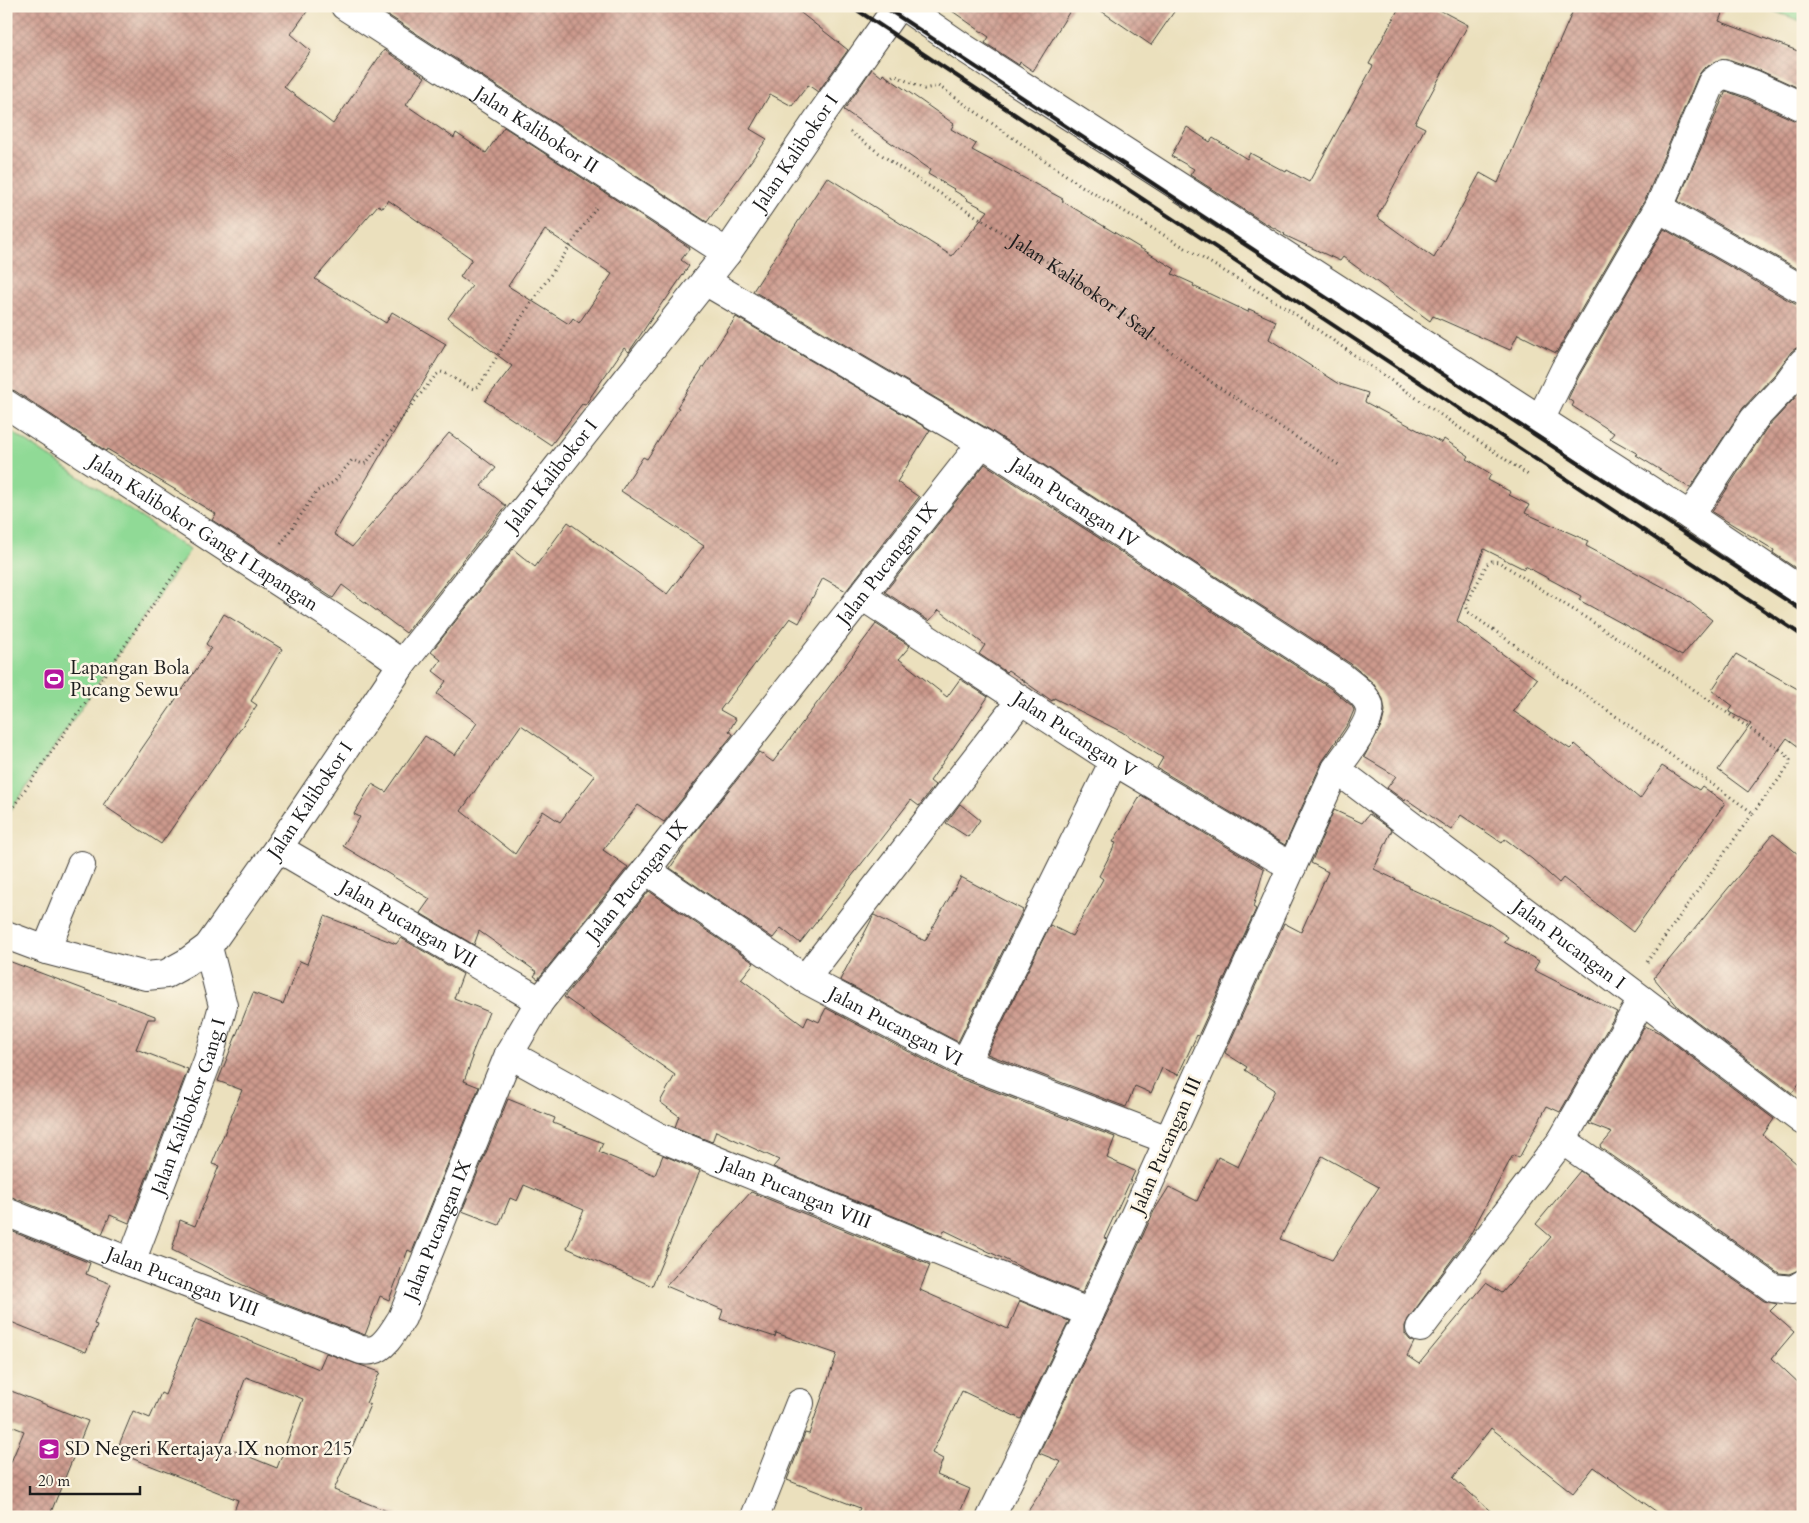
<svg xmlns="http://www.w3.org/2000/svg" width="1809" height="1523" font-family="Cardo,serif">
  <defs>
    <pattern id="grass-dots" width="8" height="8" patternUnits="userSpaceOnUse" patternTransform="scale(1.25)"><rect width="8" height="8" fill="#90da96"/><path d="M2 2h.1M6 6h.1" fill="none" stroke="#7cba81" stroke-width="1.8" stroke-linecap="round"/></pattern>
    <pattern id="building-cross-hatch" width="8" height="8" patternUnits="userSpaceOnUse" patternTransform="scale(1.25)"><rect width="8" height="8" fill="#cd9a8d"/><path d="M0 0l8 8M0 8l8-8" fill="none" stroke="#a67d72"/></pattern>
  </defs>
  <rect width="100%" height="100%" fill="#fcf5e5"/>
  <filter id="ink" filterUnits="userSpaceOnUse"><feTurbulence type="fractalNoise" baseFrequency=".02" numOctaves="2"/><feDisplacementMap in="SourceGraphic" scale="10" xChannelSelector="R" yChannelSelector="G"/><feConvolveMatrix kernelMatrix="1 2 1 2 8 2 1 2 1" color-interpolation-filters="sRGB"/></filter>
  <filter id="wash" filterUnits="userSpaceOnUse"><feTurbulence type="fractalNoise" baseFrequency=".0096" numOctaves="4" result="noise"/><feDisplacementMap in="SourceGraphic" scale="20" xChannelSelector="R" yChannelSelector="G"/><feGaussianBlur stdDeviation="1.12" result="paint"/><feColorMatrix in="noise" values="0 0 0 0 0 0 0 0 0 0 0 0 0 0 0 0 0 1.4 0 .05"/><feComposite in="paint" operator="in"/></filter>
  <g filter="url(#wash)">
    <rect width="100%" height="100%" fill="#ebe0bd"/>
    <polygon fill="url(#grass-dots)" stroke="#567b59" points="1760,6 1803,6 1803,22"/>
    <polygon fill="#90da96" stroke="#567b59" points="6,428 190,550 11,810 6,808"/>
    <g id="blocks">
      <g fill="url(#building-cross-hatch)" fill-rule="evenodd">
        <path d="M6,6H311L291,34L311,51L284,87L333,124L384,50L425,77L406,105L454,138L456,133L486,153L504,127L690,248L681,260L689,266L665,301L664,300L629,352L624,348L585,405L582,404L551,445L485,401L512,366L448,318L472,286L460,277L472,259L388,200L383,208L378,205L315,279L386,323L392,312L446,344L334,534L352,547L449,433L496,468L481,486L506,506L406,633L342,585L333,598L212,520L216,514L107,449L106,451L15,391L6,388ZM545,230L612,274L579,323L573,318L569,324L508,286Z"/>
        <polygon points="374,6 792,6 848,50 818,92 808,85 792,106 770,94 750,129 767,139 707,222"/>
        <polygon points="945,6 1073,6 1033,71 1020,62 1019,65 985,43 989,37"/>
        <polygon points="1094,6 1178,6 1151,45"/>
        <polygon points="1400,6 1432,6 1468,25 1415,123 1425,128 1377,217 1434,258 1480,173 1498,183 1575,6 1725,6 1719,21 1803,53 1803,90 1759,70 1728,59 1720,59 1703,69 1698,76 1646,198 1556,353 1518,334 1510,350 1433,316 1430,321 1343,257 1340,261 1284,235 1285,234 1263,222 1190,175 1194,169 1171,156 1187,127 1210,142 1213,138 1247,159 1250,153 1286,172 1287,170 1309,182 1373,66 1369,64"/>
        <polygon points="872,69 882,77 883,74 954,124 951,129 976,144 972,150 1063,199 1062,201 1175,269 1172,274 1194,284 1193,286 1248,312 1249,309 1276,321 1269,339 1337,383 1368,393 1365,402 1442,443 1444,439 1469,456 1467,459 1491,474 1488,480 1511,492 1509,495 1529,505 1525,513 1588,541 1586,546 1684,598 1712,620 1682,656 1579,600 1581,596 1525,566 1524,569 1484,549 1457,621 1537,679 1513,711 1570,749 1575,744 1640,799 1662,766 1699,790 1702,786 1725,803 1633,932 1563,878 1559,883 1532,859 1505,839 1502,843 1461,815 1451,830 1406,799 1405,801 1387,788 1396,776 1364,757 1382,724 1385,711 1383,699 1373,683 1351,664 990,430 753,291 827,177 952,256 988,211 967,200 968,199 953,190 954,189 928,174 930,170 844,110"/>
        <polygon points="1726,91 1747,99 1796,121 1803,122 1803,272 1678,201"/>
        <polygon points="1664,229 1795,304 1803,306 1803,347 1796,348 1791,352 1775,374 1743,408 1690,488 1636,455 1638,454 1610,438 1614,433 1572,406 1574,403 1568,399 1579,376"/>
        <path d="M736,317L930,430L897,482L919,497L846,591L823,578L799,623L790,618L720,710L736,719L729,731L733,734L664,822L638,805L603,850L628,867L538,979L534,976L537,972L479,931L474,945L420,913L430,899L343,846L360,817L354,814L372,784L386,792L425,736L455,755L477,723L437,694L446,681L433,671L441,660L431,652L513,549L535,567L568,522L667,594L704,546L621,491L643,457L647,459L679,408L677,407ZM521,725L595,776L560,822L543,811L515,854L461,811Z"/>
        <polygon points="1803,389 1803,573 1773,553 1774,550 1712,512 1766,429"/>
        <polygon points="985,464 1333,690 1352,706 1354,710 1349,722 1322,762 1285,845 1157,768 1163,758 1122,732 1054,698 1052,701 1008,670 1006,672 979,654 985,645 939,610 929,621 885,592"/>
        <polygon points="224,614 282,649 251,701 257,705 161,844 103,805 211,648 206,644"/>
        <polygon points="876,624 910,646 899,659 947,697 960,679 988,697 930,781 935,785 919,806 911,800 800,943 781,928 773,938 670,868 689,840 759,752 773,762"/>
        <polygon points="1736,654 1803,692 1803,750 1787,738 1748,792 1718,770 1751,724 1729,712 1733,706 1712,690"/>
        <polygon points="1141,795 1264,869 1253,907 1256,909 1198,1036 1197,1035 1178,1075 1162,1068 1151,1093 1135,1086 1126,1107 987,1054 1050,925 1072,936 1103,879 1099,876 1116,843 1113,842"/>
        <polygon points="960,804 980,820 968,837 946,823"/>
        <path d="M1334,810L1362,823L1369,814L1392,830L1374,869L1409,886V888L1490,925L1508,937L1504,942L1539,961L1534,970L1617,1012L1560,1112L1547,1106L1519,1158L1513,1155L1470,1235L1408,1319L1405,1326V1334L1410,1340L1414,1342L1407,1356L1419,1364L1486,1283L1502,1293L1551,1237L1536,1224L1580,1171L1764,1301L1777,1304L1770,1311L1794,1332L1772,1358L1803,1387V1517H1664L1594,1467L1573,1493L1491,1428L1453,1478L1497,1517H1024L1061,1462L1039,1453L1113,1301L1154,1211L1169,1187L1197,1201L1218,1157L1238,1167L1275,1090L1245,1070L1247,1067L1225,1053L1284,923L1301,932L1328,872L1311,863ZM1322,1156L1379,1187L1332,1260L1280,1239Z"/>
        <polygon points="1773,834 1803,858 1803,1078 1792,1093 1679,1008 1654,978"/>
        <polygon points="961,877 1023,910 958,1042 840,980 874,915 925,941"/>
        <polygon points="649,891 754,963 741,979 804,1026 808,1017 819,1022 826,1008 959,1078 1115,1137 1107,1158 1135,1171 1104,1238 1107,1239 1082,1293 1033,1273 944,1230 942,1236 773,1167 779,1160 716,1131 712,1142 675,1127 679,1116 660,1102 675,1075 564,997"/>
        <polygon points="325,916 396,944 401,938 463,974 454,998 489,1012 471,1056 473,1057 464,1081 479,1087 412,1252 408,1250 389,1300 380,1296 365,1335 269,1298 172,1250 180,1220 195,1226 219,1166 212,1164 242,1090 218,1081 253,993 283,1004 300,961 307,964"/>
        <polygon points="6,960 155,1016 155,1019 148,1019 136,1049 188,1069 129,1223 110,1215 102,1234 12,1197 6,1197"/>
        <polygon points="1645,1026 1660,1033 1774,1119 1763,1135 1803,1169 1803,1268 1789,1274 1779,1273 1600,1147 1612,1133 1589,1124"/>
        <polygon points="508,1099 555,1118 553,1123 603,1143 599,1152 655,1175 663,1155 700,1171 652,1286 567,1248 584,1210 524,1185 517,1201 510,1198 499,1225 462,1211"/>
        <polygon points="751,1192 930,1265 920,1290 1008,1329 1020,1301 1069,1321 1021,1419 962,1391 932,1453 943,1459 937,1475 970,1489 958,1517 856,1517 860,1508 787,1480 805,1433 809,1434 837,1354 776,1333 775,1337 720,1319 723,1310 666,1286"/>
        <polygon points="6,1229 90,1263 86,1274 111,1284 94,1324 97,1325 86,1352 6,1320"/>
        <path d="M196,1319L319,1369L326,1353L380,1372L366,1403L370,1405L334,1490L397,1515L396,1517H232L238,1500L116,1452L133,1411L150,1418L161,1393L165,1395ZM246,1377L303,1399L277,1468L220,1445Z"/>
        <polygon points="6,1389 88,1421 49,1517 6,1517 6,1474 24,1431 6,1424"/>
      </g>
    </g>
  </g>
  <g filter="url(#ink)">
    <use href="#blocks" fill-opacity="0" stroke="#3b3934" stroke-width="1"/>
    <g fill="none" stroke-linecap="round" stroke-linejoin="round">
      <g stroke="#3b3934" stroke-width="30">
        <g id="minor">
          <path id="s2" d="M345,6L727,253"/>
          <polyline points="903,6 964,48 1690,516 1803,592"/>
          <polyline points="1660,205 1669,214 1803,290"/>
          <path id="s3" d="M705,281L982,443L1342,677C1351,685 1365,693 1369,705C1374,721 1345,756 1336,769L1099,1294L991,1517"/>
          <path id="s4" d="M6,404L377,646L402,664"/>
          <polyline points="1540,420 1565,369 1660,205 1712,82 1723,74 1753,84 1803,107"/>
          <polyline points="1690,516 1754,419 1787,384 1803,362"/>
          <path id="s5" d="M862,596L1114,761L1292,867"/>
          <path id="s6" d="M1336,769L1803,1121"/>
          <path id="s7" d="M278,848L540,1001"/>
          <path id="s8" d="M646,870L805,979L965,1063L1168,1140"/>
          <path id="s9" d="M6,935L46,950L146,976L166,974L186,963L208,947L278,848L402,664L727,253L823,112L898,6"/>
          <polyline points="46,950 81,865"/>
          <polyline points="805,979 1021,700"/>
          <path id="s10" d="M509,1054L659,1137L1090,1313"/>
          <polyline points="965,1063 1114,761"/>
          <polyline points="1562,1140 1773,1288 1793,1290 1803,1284"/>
          <path id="s11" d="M6,1212L131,1262L361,1350C364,1350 369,1351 373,1350C386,1347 395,1328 402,1318L509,1054L540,1001L646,870L982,443"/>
          <path id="s12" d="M131,1262L208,1060L223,1006L208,947"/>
          <polyline points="1420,1328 1562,1140 1642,1000"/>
          <polyline points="755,1517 800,1403"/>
        </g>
      </g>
      <g stroke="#3b3934" stroke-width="3" stroke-dasharray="1 4" stroke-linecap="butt">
        <polyline points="888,79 894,75 924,89 938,86 946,91 1080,185 1286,308 1528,475"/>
        <path id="s1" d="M850,132L900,168L1025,247L1104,300L1211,382L1339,465"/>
        <path d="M281,544L317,491L334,482L352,460L363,464L366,463C390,433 412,404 436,375L441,372C453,375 463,387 475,389L479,386L519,321L596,208"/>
        <polyline points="6,808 11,810 184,560"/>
        <polyline points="1647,962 1753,813 1468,612 1466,605 1487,564 1492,561 1499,562 1647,657 1785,753 1790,760 1789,766 1753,813"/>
      </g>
      <use href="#minor" stroke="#fff" stroke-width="28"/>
      <g stroke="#1c1c1c" stroke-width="4">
        <polyline points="851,6 1803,636"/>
        <polyline points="883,6 1803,611"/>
      </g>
    </g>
  </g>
  <defs>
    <g id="stadium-square" transform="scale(1.125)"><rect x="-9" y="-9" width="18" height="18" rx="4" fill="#b5179e" stroke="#fcf5e5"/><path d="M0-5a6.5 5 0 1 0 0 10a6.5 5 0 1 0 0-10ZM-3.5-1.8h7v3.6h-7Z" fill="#fff"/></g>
    <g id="school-square" transform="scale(1.125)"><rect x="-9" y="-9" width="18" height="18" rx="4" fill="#b5179e" stroke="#fcf5e5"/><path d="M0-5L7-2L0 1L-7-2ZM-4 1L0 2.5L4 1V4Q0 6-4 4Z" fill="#fff"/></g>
  </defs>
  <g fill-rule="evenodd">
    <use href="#stadium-square" x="54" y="679"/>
    <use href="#school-square" x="49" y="1449"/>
  </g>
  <g text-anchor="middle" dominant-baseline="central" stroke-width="5" stroke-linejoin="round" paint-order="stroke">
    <g font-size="19" fill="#1c1c1c" stroke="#fcf5e5">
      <text stroke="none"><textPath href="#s2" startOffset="228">Jalan Kalibokor II</textPath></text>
      <text stroke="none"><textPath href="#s9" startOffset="1205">Jalan Kalibokor I</textPath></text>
      <text stroke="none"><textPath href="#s1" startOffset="279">Jalan Kalibokor I Stal</textPath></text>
      <text stroke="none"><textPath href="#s9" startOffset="800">Jalan Kalibokor I</textPath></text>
      <text stroke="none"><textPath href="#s3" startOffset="431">Jalan Pucangan IV</textPath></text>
      <text stroke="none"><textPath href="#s4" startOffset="236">Jalan Kalibokor Gang I Lapangan</textPath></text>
      <text stroke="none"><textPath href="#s11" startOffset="1342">Jalan Pucangan IX</textPath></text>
      <text stroke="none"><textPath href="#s5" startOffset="254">Jalan Pucangan V</textPath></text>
      <text stroke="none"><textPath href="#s9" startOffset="395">Jalan Kalibokor I</textPath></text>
      <text stroke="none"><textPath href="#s11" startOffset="938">Jalan Pucangan IX</textPath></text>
      <text stroke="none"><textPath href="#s7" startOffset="151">Jalan Pucangan VII</textPath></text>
      <text stroke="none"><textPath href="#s6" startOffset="292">Jalan Pucangan I</textPath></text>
      <text stroke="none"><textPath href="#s8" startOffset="295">Jalan Pucangan VI</textPath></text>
      <text stroke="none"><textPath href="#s12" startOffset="166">Jalan Kalibokor Gang I</textPath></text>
      <text transform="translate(1166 1145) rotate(-66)">Jalan Pucangan III</text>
      <text stroke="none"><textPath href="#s10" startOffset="319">Jalan Pucangan VIII</textPath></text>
      <text stroke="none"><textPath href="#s11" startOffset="532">Jalan Pucangan IX</textPath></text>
      <text stroke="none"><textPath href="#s11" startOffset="190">Jalan Pucangan VIII</textPath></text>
    </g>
    <g font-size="19" fill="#1c1c1c" stroke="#fcf5e5" text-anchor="start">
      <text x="70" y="668">Lapangan Bola<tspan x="70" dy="22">Pucang Sewu</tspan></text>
      <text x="65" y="1449">SD Negeri Kertajaya IX nomor 215</text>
    </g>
  </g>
  <rect width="1809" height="1523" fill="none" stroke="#fcf5e5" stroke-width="25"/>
  <path d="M30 1486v8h110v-8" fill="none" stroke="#1c1c1c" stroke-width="2.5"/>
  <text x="38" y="1486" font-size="15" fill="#1c1c1c" stroke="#fcf5e5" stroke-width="4" paint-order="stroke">20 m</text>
</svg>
